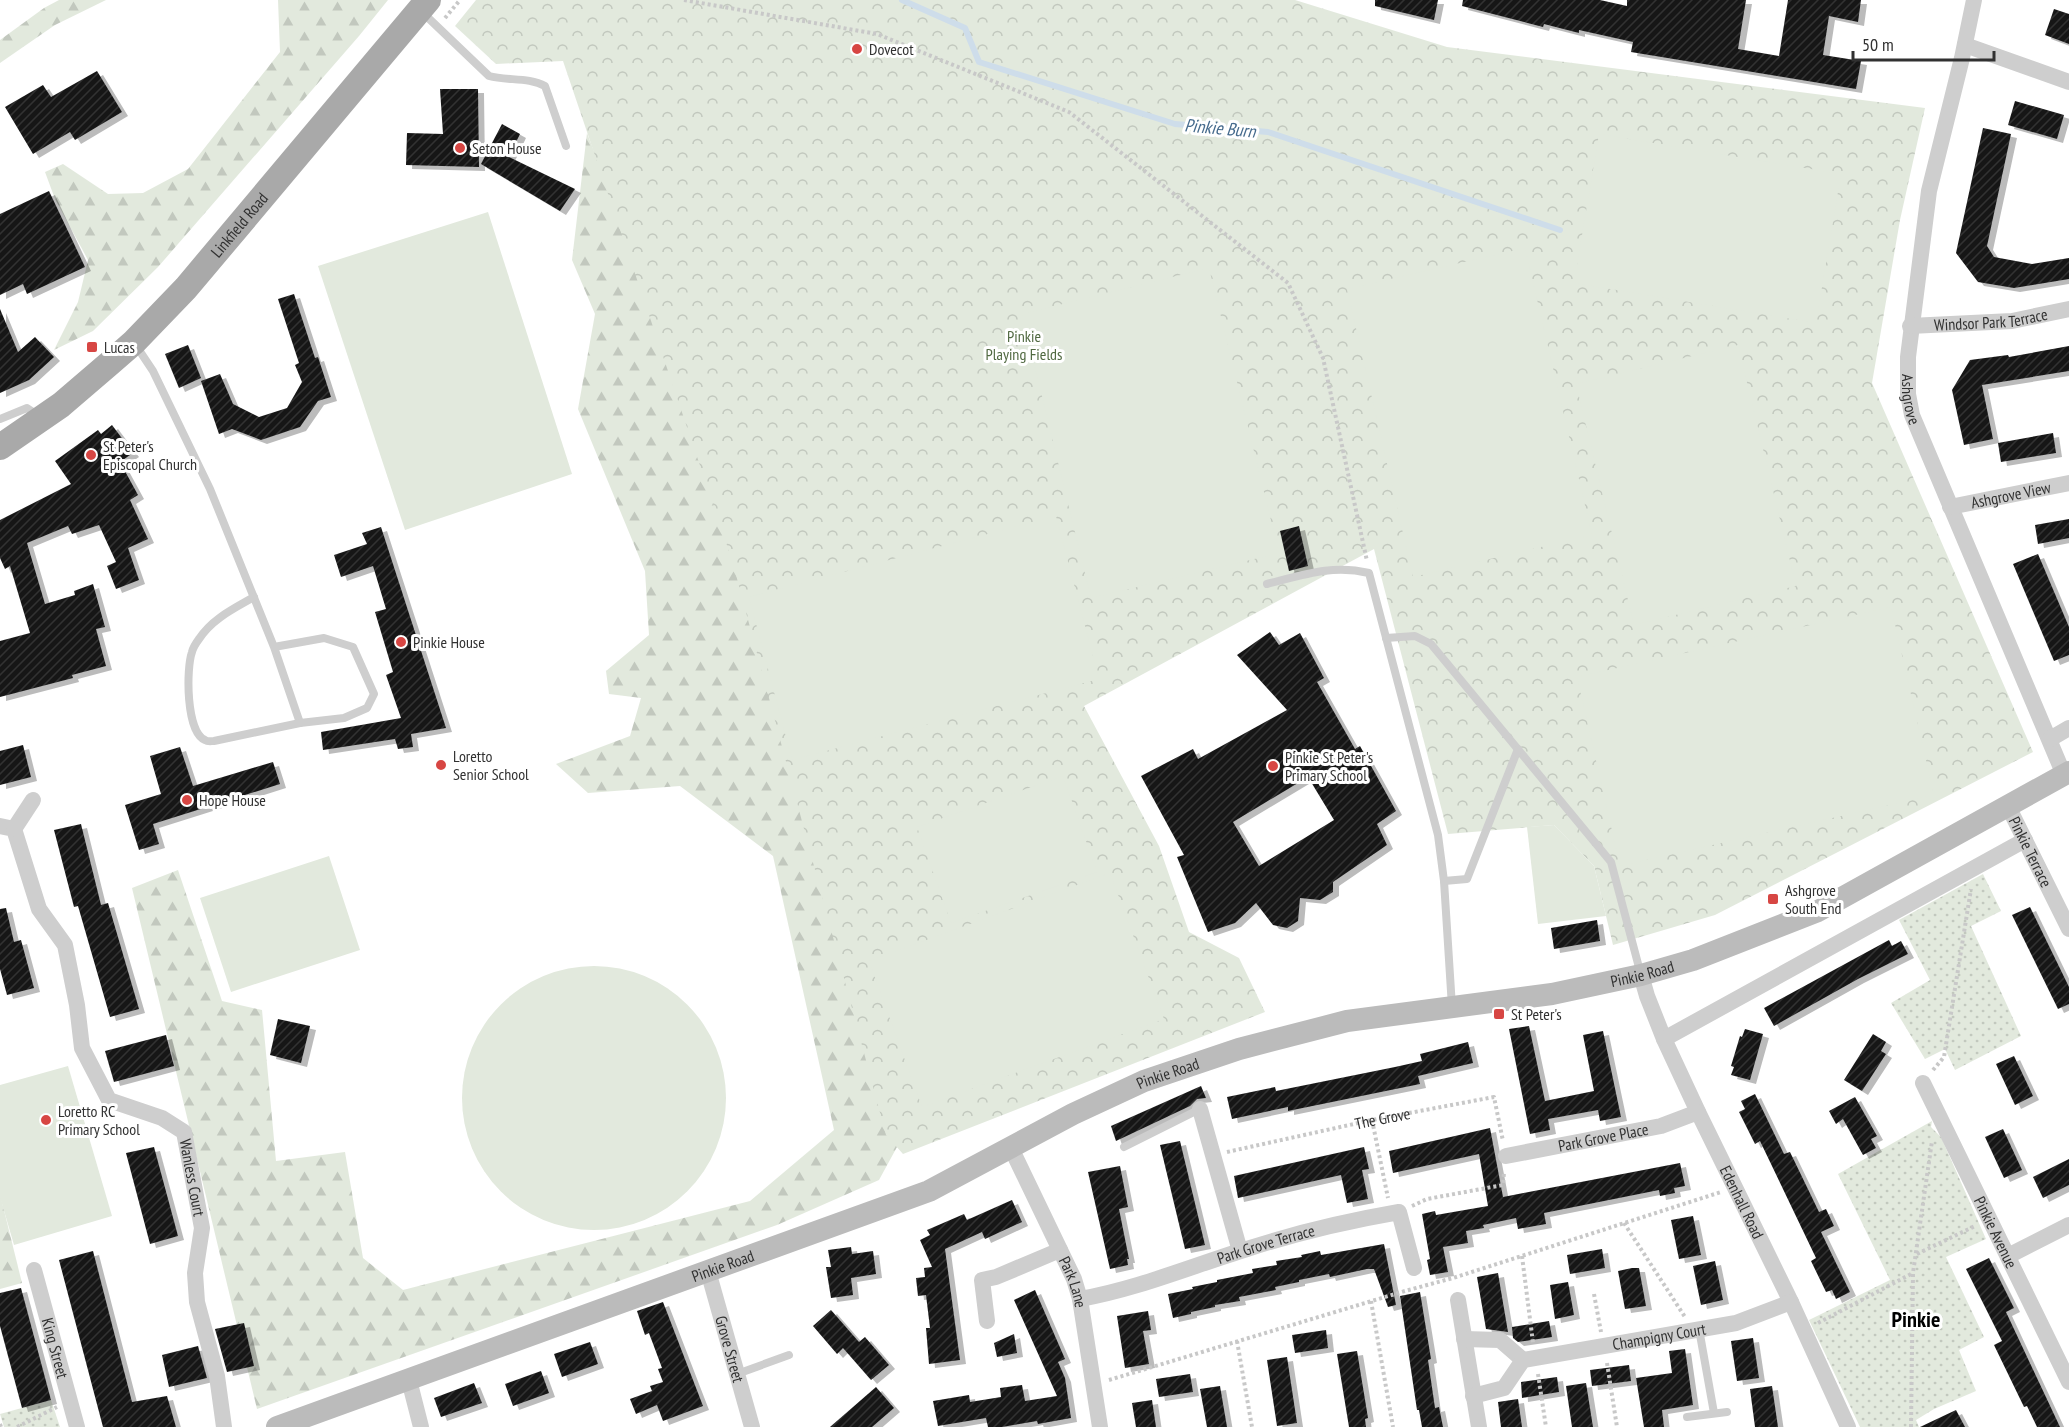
<svg xmlns="http://www.w3.org/2000/svg" width="2069" height="1427" font-family="'PT Sans Narrow',sans-serif">
  <defs>
    <pattern id="grass-dots" width="8" height="8" patternUnits="userSpaceOnUse" patternTransform="scale(1.5)"><rect width="8" height="8" fill="#e2e9dd"/><path d="M2 2h.1M6 6h.1" fill="none" stroke="#c2c8be" stroke-width="1.8" stroke-linecap="round"/></pattern>
    <pattern id="forest-firs" width="22" height="20" patternUnits="userSpaceOnUse" patternTransform="scale(1.5)"><rect width="22" height="20" fill="#e2e9dd"/><path d="M5 1l3.5 6h-7zM16 11l3.5 6h-7z" fill="#c2c8be"/></pattern>
    <pattern id="park-crowns" width="20" height="18" patternUnits="userSpaceOnUse" patternTransform="scale(1.5)"><rect width="20" height="18" fill="#e2e9dd"/><path d="M2 6a3 3 0 1 1 6 0M12 15a3 3 0 1 1 6 0" fill="none" stroke="#c2c8be"/></pattern>
    <pattern id="building-hatch" width="6" height="6" patternUnits="userSpaceOnUse" patternTransform="scale(1.5)"><rect width="6" height="6" fill="#181818"/><path d="M-1 1l2-2M0 6l6-6M5 7l2-2" fill="none" stroke="#313131"/></pattern>
    <filter id="shadow"><feDropShadow dx="6" dy="4" stdDeviation="0" flood-color="#0004"/></filter>
  </defs>
  <rect width="100%" height="100%" fill="#fff"/>
  <g fill="url(#grass-dots)">
    <polygon points="1983,874 2001,911 1971,926 2021,1036 1955,1070 1945,1049 1925,1059 1891,1003 1930,980 1899,920"/>
    <polygon points="1932,1121 1931,1127 1941,1137 1986,1239 1946,1257 1984,1337 1959,1350 1976,1391 1934,1409 1916,1420 1919,1427 1860,1427 1809,1320 1890,1280 1838,1174"/>
    <polygon points="51,1400 60,1427 4,1427 0,1414"/>
  </g>
  <g fill="url(#forest-firs)">
    <polygon points="59,0 106,0 55,25 0,63 0,40 44,8"/>
    <polygon points="278,0 388,0 359,36 158,267 93,331 54,350 78,302 88,260 55,199 45,172 63,164 108,194 143,193 188,169 280,52"/>
    <polygon points="587,133 750,555 858,966 897,1147 879,1180 777,1225 257,1409 132,888 178,870 222,1001 262,1010 276,1161 345,1152 363,1258 403,1290 750,1201 834,1130 773,856 680,786 588,793 556,764 630,736 641,698 609,694 606,671 649,635 645,571 578,409 595,314 572,260"/>
    <polygon points="0,1194 22,1283 0,1289"/>
  </g>
  <polygon fill="url(#park-crowns)" points="476,0 1295,0 1447,47 1925,108 1900,220 1872,383 2033,752 1715,915 1613,945 1594,866 1554,825 1448,834 1374,549 1084,706 1159,846 1189,932 1239,958 1265,1012 903,1154 886,1135 732,560 563,61 496,64 455,26"/>
  <g fill="#e2e9dd">
    <polygon points="1599,134 1841,174 1816,323 1574,283"/>
    <polygon points="488,212 572,474 405,530 318,266"/>
    <polygon points="1525,248 1592,535 1413,577 1347,289"/>
    <polygon points="1209,268 1279,553 1091,598 1022,314"/>
    <polygon points="1738,345 1796,586 1634,625 1576,384"/>
    <polygon points="1056,516 1099,679 792,760 749,597"/>
    <polygon points="1891,607 1934,795 1620,866 1577,677"/>
    <polygon points="1063,776 1097,872 951,923 917,827"/>
    <polygon points="1554,825 1594,866 1606,916 1538,924 1527,827"/>
    <polygon points="329,856 360,950 231,992 200,898"/>
    <polygon points="1110,873 1164,1019 922,1107 869,961"/>
    <circle cx="594" cy="1098" r="132"/>
    <polygon points="68,1066 112,1216 14,1245 0,1197 0,1085"/>
  </g>
  <g fill="none" stroke-linecap="round" stroke-linejoin="round">
    <polyline stroke="#ceddea" stroke-width="6" points="902,0 965,28 979,62 1175,124 1268,132 1560,230"/>
  </g>
  <g fill="url(#building-hatch)" fill-rule="evenodd" filter="url(#shadow)">
    <polygon points="1375,0 1438,0 1434,20 1375,6"/>
    <polygon points="1463,0 1600,0 1627,6 1627,0 1746,0 1738,49 1779,56 1788,0 1861,0 1858,22 1829,16 1823,55 1861,61 1856,89 1631,52 1633,42 1579,30 1579,33 1544,24 1543,27 1462,6"/>
    <polygon points="2054,9 2069,14 2069,44 2045,35"/>
    <polygon points="97,71 122,112 75,140 70,132 33,154 5,107 43,85 51,97"/>
    <polygon points="440,89 478,89 479,167 406,165 407,133 443,134"/>
    <polygon points="2015,101 2064,115 2057,139 2008,125"/>
    <polygon points="502,124 520,134 509,157 575,189 560,211 481,164"/>
    <polygon points="1983,128 2011,134 1987,246 1994,257 2032,264 2069,258 2069,279 2014,288 1978,282 1956,253"/>
    <polygon points="49,191 85,267 27,294 23,284 0,295 0,214"/>
    <polygon points="294,294 315,358 318,357 331,397 318,401 300,427 261,440 232,429 219,434 201,381 220,374 233,404 259,417 287,408 302,382 295,365 299,363 278,299"/>
    <polygon points="0,309 18,352 35,337 54,357 29,380 0,393"/>
    <polygon points="188,345 201,378 179,388 165,354"/>
    <polygon points="2069,346 2069,371 1982,385 1993,439 1964,445 1952,390 1970,360 2008,355 2009,357"/>
    <polygon points="112,425 133,453 120,462 138,495 130,500 148,539 128,548 139,580 116,589 107,566 116,562 99,525 72,534 68,526 27,543 45,604 75,595 74,591 93,584 105,627 96,629 106,666 72,675 73,678 0,697 0,641 30,633 10,566 5,569 0,558 0,520 71,484 55,461 98,430 101,434"/>
    <polygon points="2053,433 2056,453 2001,462 1998,443"/>
    <polygon points="2069,519 2069,538 2038,544 2035,525"/>
    <polygon points="1299,526 1308,566 1289,571 1280,531"/>
    <polygon points="381,527 446,728 411,734 413,747 398,749 395,739 323,750 321,732 401,718 386,675 393,672 375,612 386,609 373,566 341,577 334,555 367,544 362,533"/>
    <polygon points="2038,554 2069,627 2069,655 2054,661 2013,564"/>
    <path d="M1270,632L1279,645L1300,633L1324,678L1317,682L1355,749L1360,746L1396,811L1377,824L1387,845L1333,882V892L1320,900L1300,898L1298,921L1287,928L1273,925L1256,903L1235,923L1208,932L1177,857L1184,855L1141,776L1193,749L1198,759L1287,710L1237,655ZM1308,777L1334,820L1259,866L1233,822Z"/>
    <polygon points="23,745 31,777 0,785 0,751"/>
    <polygon points="180,747 193,786 273,762 280,784 153,824 159,844 139,850 125,805 161,794 150,756"/>
    <polygon points="81,824 101,905 108,903 139,1009 110,1017 78,906 74,907 54,830"/>
    <polygon points="2030,907 2069,987 2069,1004 2058,1009 2012,915"/>
    <polygon points="6,908 14,942 21,940 34,988 7,995 0,969 0,909"/>
    <polygon points="1597,920 1600,941 1554,949 1551,928"/>
    <polygon points="1889,940 1892,946 1901,941 1908,954 1858,979 1774,1026 1764,1008"/>
    <polygon points="278,1019 310,1026 301,1063 270,1055"/>
    <polygon points="1529,1026 1545,1101 1594,1091 1583,1035 1603,1031 1621,1117 1600,1121 1598,1110 1548,1119 1550,1130 1530,1134 1509,1029"/>
    <polygon points="1745,1029 1763,1034 1750,1080 1731,1075 1734,1067 1731,1066 1740,1036 1742,1037"/>
    <polygon points="1873,1034 1886,1042 1881,1051 1886,1054 1862,1091 1844,1080"/>
    <polygon points="166,1035 174,1066 114,1082 105,1051"/>
    <polygon points="1468,1042 1473,1063 1418,1076 1420,1084 1288,1111 1288,1107 1232,1119 1227,1097 1275,1087 1276,1091 1395,1067 1422,1061 1420,1054"/>
    <polygon points="2014,1056 2033,1096 2015,1105 1996,1064"/>
    <polygon points="1201,1086 1206,1098 1197,1099 1190,1106 1116,1141 1111,1126"/>
    <polygon points="1755,1094 1784,1154 1790,1152 1819,1212 1826,1209 1834,1226 1821,1232 1850,1292 1836,1299 1832,1290 1826,1292 1811,1261 1816,1258 1760,1141 1755,1144 1739,1112 1745,1109 1741,1101"/>
    <polygon points="1855,1097 1877,1136 1871,1139 1876,1148 1863,1155 1843,1119 1836,1124 1829,1111"/>
    <polygon points="1490,1128 1503,1197 1680,1163 1685,1186 1674,1188 1675,1193 1660,1196 1659,1190 1544,1213 1546,1224 1518,1229 1516,1218 1483,1225 1484,1228 1466,1231 1468,1243 1443,1247 1448,1272 1430,1275 1427,1260 1430,1259 1422,1214 1435,1211 1436,1215 1488,1206 1479,1154 1393,1173 1389,1151"/>
    <polygon points="2003,1129 2022,1170 2004,1178 1985,1137"/>
    <polygon points="1180,1141 1205,1245 1185,1249 1160,1145"/>
    <polygon points="154,1147 178,1236 150,1244 126,1153"/>
    <polygon points="1364,1147 1369,1169 1362,1170 1368,1199 1347,1203 1341,1175 1238,1198 1234,1176"/>
    <polygon points="2069,1159 2069,1185 2043,1198 2033,1177"/>
    <polygon points="1120,1166 1128,1207 1119,1209 1129,1259 1127,1259 1128,1265 1110,1269 1088,1172"/>
    <polygon points="1012,1200 1022,1222 985,1239 982,1232 945,1249 960,1360 929,1364 926,1328 930,1328 926,1295 918,1296 916,1278 925,1277 924,1268 932,1267 920,1240 930,1235 927,1230 964,1214 967,1220"/>
    <polygon points="1693,1216 1701,1255 1679,1259 1671,1220"/>
    <polygon points="1384,1244 1396,1305 1388,1307 1374,1269 1367,1269 1330,1277 1329,1274 1299,1280 1299,1282 1275,1287 1276,1290 1239,1297 1240,1301 1215,1305 1215,1307 1191,1312 1191,1314 1173,1318 1168,1294 1193,1289 1192,1287 1217,1282 1217,1280 1253,1273 1252,1269 1277,1265 1276,1261 1302,1257 1301,1255 1320,1251 1321,1255"/>
    <polygon points="851,1247 852,1254 873,1251 876,1274 851,1278 853,1295 831,1298 826,1267 831,1267 828,1250"/>
    <polygon points="1602,1249 1605,1268 1570,1274 1567,1255"/>
    <polygon points="93,1251 132,1402 167,1396 176,1427 103,1427 59,1260"/>
    <polygon points="1989,1258 2014,1308 2006,1312 2060,1427 2037,1427 2027,1406 2024,1407 1994,1345 2002,1341 1966,1269"/>
    <polygon points="1715,1261 1723,1300 1701,1305 1693,1266"/>
    <polygon points="1632,1268 1639,1268 1646,1306 1625,1309 1618,1271"/>
    <polygon points="1498,1273 1501,1291 1508,1332 1486,1329 1477,1277"/>
    <polygon points="1568,1282 1574,1315 1555,1319 1550,1285"/>
    <polygon points="21,1288 51,1400 22,1408 0,1326 0,1293"/>
    <polygon points="1035,1290 1065,1359 1058,1362 1065,1378 1071,1418 1038,1424 1037,1421 1002,1427 988,1427 986,1418 938,1426 933,1401 969,1395 970,1402 1001,1397 1000,1388 1022,1385 1025,1401 1057,1396 1014,1300"/>
    <polygon points="1420,1292 1431,1359 1428,1360 1435,1408 1439,1407 1443,1427 1422,1427 1419,1410 1417,1410 1400,1296"/>
    <polygon points="663,1302 703,1406 663,1421 657,1405 636,1414 630,1399 652,1391 650,1386 663,1382 658,1369 662,1368 649,1333 645,1335 637,1311"/>
    <polygon points="831,1310 859,1342 865,1337 889,1365 871,1380 843,1348 837,1354 813,1326"/>
    <polygon points="1148,1311 1151,1330 1143,1331 1149,1364 1125,1368 1117,1316"/>
    <polygon points="1549,1321 1552,1337 1518,1342 1513,1338 1512,1327"/>
    <polygon points="244,1323 254,1366 227,1372 215,1329"/>
    <polygon points="1326,1330 1328,1348 1295,1353 1292,1335"/>
    <polygon points="1014,1334 1017,1353 997,1357 994,1343"/>
    <polygon points="1753,1338 1759,1378 1737,1381 1731,1341"/>
    <polygon points="590,1342 598,1364 562,1377 554,1354"/>
    <polygon points="198,1346 207,1378 169,1387 162,1355"/>
    <polygon points="1685,1349 1693,1405 1662,1410 1664,1427 1644,1427 1636,1378 1672,1373 1669,1351"/>
    <polygon points="1357,1351 1368,1418 1365,1419 1366,1427 1349,1427 1337,1354"/>
    <polygon points="1287,1357 1297,1423 1277,1426 1267,1360"/>
    <polygon points="1629,1365 1631,1381 1592,1386 1590,1370"/>
    <polygon points="541,1371 549,1393 513,1406 505,1384"/>
    <polygon points="1190,1374 1193,1392 1159,1397 1156,1379"/>
    <polygon points="1557,1377 1559,1392 1522,1398 1521,1382"/>
    <polygon points="474,1383 482,1403 441,1417 434,1398"/>
    <polygon points="1586,1383 1593,1427 1572,1427 1566,1386"/>
    <polygon points="1220,1386 1227,1427 1207,1427 1200,1389"/>
    <polygon points="1772,1386 1778,1427 1755,1427 1750,1389"/>
    <polygon points="876,1387 894,1408 872,1427 830,1427"/>
    <polygon points="1518,1399 1522,1427 1501,1427 1498,1402"/>
    <polygon points="1152,1400 1156,1427 1136,1427 1132,1403"/>
    <polygon points="1956,1410 1965,1427 1920,1427"/>
  </g>
  <g fill="none" stroke-linecap="round" stroke-linejoin="round">
    <g stroke="#c8c8c8" stroke-width="4" stroke-dasharray="3 3" stroke-linecap="butt">
      <polyline points="684,0 877,34 1069,112 1288,283 1323,358 1367,561"/>
      <polyline points="445,18 460,0"/>
      <polyline points="1933,1070 1944,1057 1971,889"/>
      <polyline points="1372,1120 1388,1198"/>
      <path id="s1" d="M1227,1152L1372,1120L1494,1097L1503,1141"/>
      <polyline points="1412,1206 1427,1199 1503,1185 1504,1172"/>
      <polyline points="1624,1223 1685,1317"/>
      <polyline points="1917,1254 1975,1226"/>
      <polyline points="1522,1256 1533,1343"/>
      <polyline points="1594,1294 1601,1332"/>
      <polyline points="1371,1301 1393,1427"/>
      <polyline points="1818,1323 1913,1273"/>
      <polyline points="1237,1341 1252,1427"/>
      <polyline points="1607,1363 1617,1427"/>
      <polyline points="1538,1374 1546,1427"/>
      <polyline points="1109,1380 1405,1291 1453,1278 1721,1192"/>
      <polyline points="0,1424 1,1427"/>
      <polyline points="17,1427 57,1407"/>
      <polyline points="1911,1427 1913,1273 1932,1141"/>
    </g>
    <g stroke="#cecece" stroke-width="8">
      <path d="M422,12L489,76C507,81 529,77 545,86L566,146"/>
      <polyline points="135,344 153,371 210,489 274,647 324,638 353,647 374,694 367,708 344,718 300,723 274,647"/>
      <polyline points="0,419 27,408 39,416"/>
      <path d="M1267,584C1303,575 1332,564 1369,573L1438,835L1444,881L1452,1007"/>
      <path d="M254,597C233,609 212,619 199,639C196,643 193,648 192,652C186,669 186,732 205,740C208,742 211,741 214,741L300,723"/>
      <polyline points="1386,638 1415,636 1431,644 1611,862 1641,975"/>
      <polyline points="1444,881 1467,879 1518,749"/>
      <polyline points="1124,1147 1200,1109"/>
      <polyline points="1699,1329 1714,1413"/>
      <polyline points="737,1374 789,1355"/>
      <polyline points="1687,1417 1727,1412"/>
    </g>
    <g stroke="#cecece" stroke-width="16">
      <path id="s2" d="M1974,0L1962,58L1929,191L1908,357V394L1912,415L2064,775"/>
      <polyline points="1965,45 2069,82"/>
      <path id="s3" d="M1910,326L2012,321L2069,309"/>
      <path id="s4" d="M1950,507L2069,483"/>
      <polyline points="2050,739 2069,728"/>
      <path id="s5" d="M2008,806L2069,929"/>
      <path id="s6" d="M0,826L14,829L39,909L65,945L77,1005L82,1048L109,1100L162,1118L184,1132L202,1228L195,1273L197,1302L217,1376L224,1427"/>
      <polyline points="14,829 33,800"/>
      <path id="s7" d="M1641,975L1647,996L1664,1039L1698,1112L1791,1302L1848,1427"/>
      <polyline points="1664,1039 2025,840"/>
      <path id="s8" d="M1923,1083L2069,1382"/>
      <polyline points="1200,1109 1240,1251"/>
      <path id="s9" d="M1011,1148L1074,1279L1080,1299L1100,1427"/>
      <path id="s10" d="M1506,1156L1661,1126L1698,1112"/>
      <polyline points="2008,1256 2069,1225"/>
      <path id="s11" d="M34,1270L77,1427"/>
      <path id="s12" d="M708,1271L752,1427"/>
      <path id="s13" d="M1080,1299C1137,1289 1192,1266 1247,1249C1296,1233 1347,1221 1399,1212L1414,1268"/>
      <polyline points="1458,1300 1479,1427"/>
      <polyline points="987,1321 982,1280 996,1277 1060,1250"/>
      <polyline points="1464,1339 1500,1340 1523,1360"/>
      <polyline points="409,1380 421,1427"/>
      <path id="s14" d="M1473,1396L1504,1388L1523,1360L1736,1323L1791,1302"/>
    </g>
    <path stroke="#bbb" stroke-width="22" id="s15" d="M277,1427L929,1191L1073,1114L1144,1081L1239,1049L1347,1021L1552,994L1641,975L1693,960L1818,911L2069,772"/>
    <path stroke="#a9a9a9" stroke-width="26" id="s16" d="M0,447L61,405L110,363L134,342L186,288L428,0"/>
  </g>
  <g fill="#d74643" stroke="#fff" stroke-width="2">
    <circle cx="857" cy="49" r="6"/>
    <circle cx="460" cy="148" r="6"/>
    <rect x="86" y="341" width="12" height="12" rx="3"/>
    <circle cx="91" cy="455" r="6"/>
    <circle cx="401" cy="642" r="6"/>
    <circle cx="441" cy="765" r="6"/>
    <circle cx="1273" cy="766" r="6"/>
    <circle cx="187" cy="800" r="6"/>
    <rect x="1767" y="893" width="12" height="12" rx="3"/>
    <rect x="1493" y="1008" width="12" height="12" rx="3"/>
    <circle cx="46" cy="1120" r="6"/>
  </g>
  <g text-anchor="middle" dominant-baseline="central" stroke-width="6" stroke-linejoin="round" paint-order="stroke">
    <g font-size="16" fill="#313131" stroke="#fff" text-anchor="start">
      <text x="869" y="49">Dovecot</text>
      <text x="472" y="148">Seton House</text>
      <text x="104" y="347">Lucas</text>
      <text x="103" y="446">St Peter's<tspan x="103" dy="18">Episcopal Church</tspan></text>
      <text x="413" y="642">Pinkie House</text>
      <text x="453" y="756">Loretto<tspan x="453" dy="18">Senior School</tspan></text>
      <text x="1285" y="757">Pinkie St Peter's<tspan x="1285" dy="18">Primary School</tspan></text>
      <text x="199" y="800">Hope House</text>
      <text x="1785" y="890">Ashgrove<tspan x="1785" dy="18">South End</tspan></text>
      <text x="1511" y="1014">St Peter's</text>
      <text x="58" y="1111">Loretto RC<tspan x="58" dy="18">Primary School</tspan></text>
    </g>
    <g font-size="16" fill="#313131" stroke="#fff">
      <text stroke="none"><textPath href="#s16" startOffset="328">Linkfield Road</textPath></text>
      <text stroke="none"><textPath href="#s3" startOffset="81">Windsor Park Terrace</textPath></text>
      <text stroke="none"><textPath href="#s2" startOffset="406">Ashgrove</textPath></text>
      <text stroke="none"><textPath href="#s4" startOffset="62">Ashgrove View</textPath></text>
      <text stroke="none"><textPath href="#s5" startOffset="51">Pinkie Terrace</textPath></text>
      <text stroke="none"><textPath href="#s15" startOffset="1446">Pinkie Road</textPath></text>
      <text stroke="none"><textPath href="#s15" startOffset="960">Pinkie Road</textPath></text>
      <text stroke="none"><textPath href="#s1" startOffset="159">The Grove</textPath></text>
      <text stroke="none"><textPath href="#s10" startOffset="99">Park Grove Place</textPath></text>
      <text stroke="none"><textPath href="#s6" startOffset="434">Wanless Court</textPath></text>
      <text stroke="none"><textPath href="#s7" startOffset="249">Edenhall Road</textPath></text>
      <text stroke="none"><textPath href="#s8" startOffset="166">Pinkie Avenue</textPath></text>
      <text stroke="none"><textPath href="#s13" startOffset="194">Park Grove Terrace</textPath></text>
      <text stroke="none"><textPath href="#s15" startOffset="474">Pinkie Road</textPath></text>
      <text stroke="none"><textPath href="#s9" startOffset="148">Park Lane</textPath></text>
      <text stroke="none"><textPath href="#s14" startOffset="204">Champigny Court</textPath></text>
      <text stroke="none"><textPath href="#s11" startOffset="81">King Street</textPath></text>
      <text stroke="none"><textPath href="#s12" startOffset="81">Grove Street</textPath></text>
    </g>
    <g font-size="16" fill="#506941" stroke="#fff">
      <text x="1024" y="336">Pinkie<tspan x="1024" dy="18">Playing Fields</tspan></text>
    </g>
    <g font-size="18" font-style="italic" fill="#456a8c" stroke="#fff">
      <text transform="translate(1220 128) rotate(5)">Pinkie Burn</text>
    </g>
    <g font-size="22" font-weight="bold" fill="#000" stroke="#fff">
      <text x="1916" y="1319">Pinkie</text>
    </g>
  </g>
  <path d="M1853 51v9h141v-9" fill="none" stroke="#313131" stroke-width="3"/>
  <text x="1862" y="51" font-size="18" fill="#313131" stroke="#ffffff" stroke-width="4.5" paint-order="stroke">50 m</text>
</svg>
